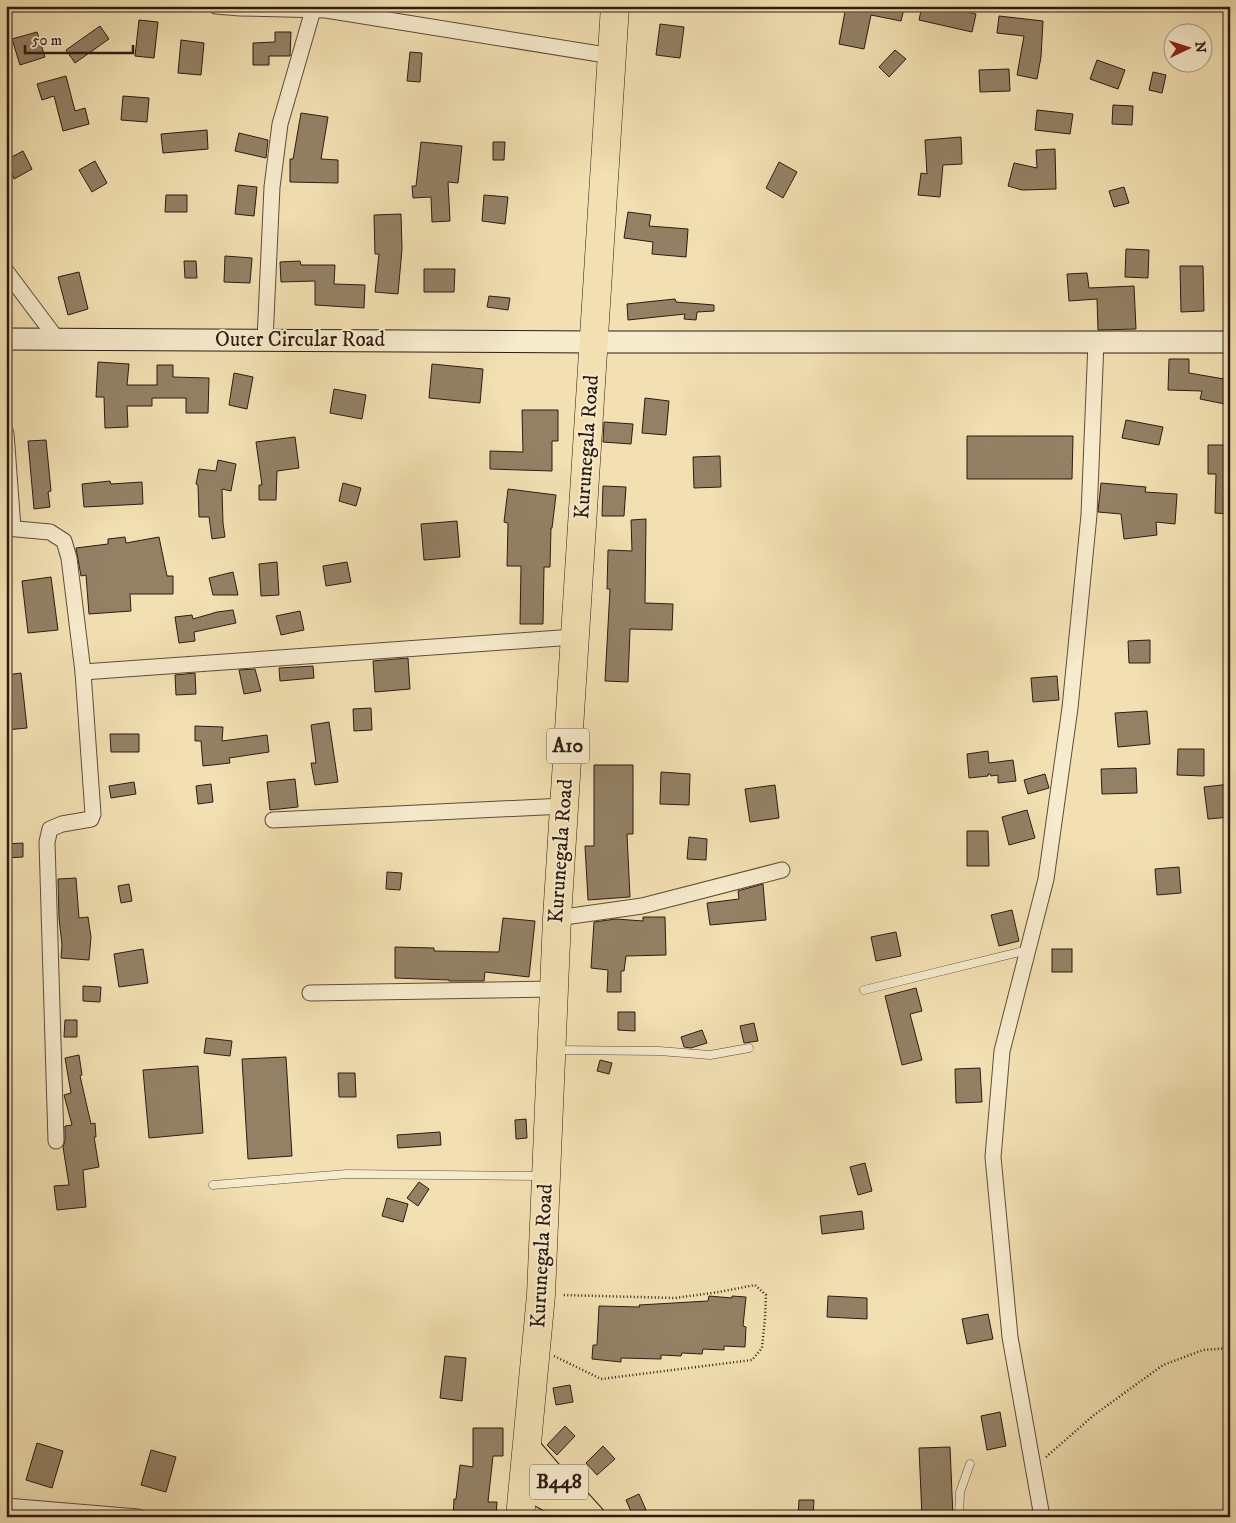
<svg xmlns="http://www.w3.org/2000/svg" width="1236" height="1523" font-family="'IM FELL DW Pica',serif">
  <rect width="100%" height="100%" fill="#f2e0b2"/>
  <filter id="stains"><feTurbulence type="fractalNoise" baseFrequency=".004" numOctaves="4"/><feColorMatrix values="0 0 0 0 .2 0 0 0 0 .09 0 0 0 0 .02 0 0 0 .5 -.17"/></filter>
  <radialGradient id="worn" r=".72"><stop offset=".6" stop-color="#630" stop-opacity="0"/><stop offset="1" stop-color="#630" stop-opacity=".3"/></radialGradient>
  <g fill="#938165" stroke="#2d1b11">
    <polygon points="846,6 891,6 904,9 901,21 871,15 864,49 839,44"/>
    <polygon points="922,6 941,6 976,14 972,32 919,20"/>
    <polygon points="999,16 1043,21 1041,57 1037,79 1017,75 1024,36 997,33"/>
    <polygon points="139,20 158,22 154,58 135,56"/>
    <polygon points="660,24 684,27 680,58 656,55"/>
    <polygon points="100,26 109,39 75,63 66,50"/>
    <polygon points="37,32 45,57 20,65 12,39"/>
    <polygon points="275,32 291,32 290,56 269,56 269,65 253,65 253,43 275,42"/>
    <polygon points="181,40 204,43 201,75 178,73"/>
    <polygon points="895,50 906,59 889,77 879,67"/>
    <polygon points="410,52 422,53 420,82 407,81"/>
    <polygon points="1097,60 1125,70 1118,89 1090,79"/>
    <polygon points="1009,69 1010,91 980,92 979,70"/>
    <polygon points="1153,72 1166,75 1162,93 1149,90"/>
    <polygon points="66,76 75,111 85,108 89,124 63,131 54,96 42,100 37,84"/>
    <polygon points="123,96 149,98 147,122 121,120"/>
    <polygon points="1113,105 1133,106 1132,125 1112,124"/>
    <polygon points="1037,110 1073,114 1070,134 1035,130"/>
    <polygon points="301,113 328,117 321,159 338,160 338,183 290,182 290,159 293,159"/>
    <polygon points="207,130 208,149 163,153 161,134"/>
    <polygon points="239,133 268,140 266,158 235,151"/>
    <polygon points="961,137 962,164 943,165 940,197 918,195 921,173 927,174 925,140"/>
    <polygon points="421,142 462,146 458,183 448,182 450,221 432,222 431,197 413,198 412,186 416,186"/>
    <polygon points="493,142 505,142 504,160 493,160"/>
    <polygon points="1055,149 1056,189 1022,190 1008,186 1014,163 1037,168 1036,150"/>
    <polygon points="23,151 32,169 14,179 6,160"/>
    <polygon points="95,161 107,183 92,192 79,170"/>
    <polygon points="779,162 797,172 783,198 766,188"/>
    <polygon points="238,185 257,187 254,216 235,214"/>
    <polygon points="1124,187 1129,203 1114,207 1109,191"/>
    <polygon points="166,195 187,195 187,212 165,212"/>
    <polygon points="484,195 508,197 505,224 482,221"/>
    <polygon points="628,212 651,215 649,226 688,229 686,257 652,254 653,242 624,238"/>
    <polygon points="401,214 402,249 398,294 375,292 379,254 375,254 374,215"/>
    <polygon points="1126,249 1149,250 1148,278 1125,277"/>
    <polygon points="225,256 252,258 250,283 224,282"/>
    <polygon points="184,261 196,261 197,278 185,278"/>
    <polygon points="300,261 301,265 335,265 334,284 365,285 364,308 315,305 315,281 281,282 280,262"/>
    <polygon points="1180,266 1203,266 1204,311 1181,312"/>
    <polygon points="424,269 455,269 454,292 424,292"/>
    <polygon points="79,272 88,309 68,315 58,277"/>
    <polygon points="1087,273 1089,288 1134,286 1136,329 1098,330 1097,299 1069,301 1067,274"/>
    <polygon points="489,296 510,298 508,310 487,307"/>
    <polygon points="675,299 676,302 714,305 714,311 697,312 696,320 684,319 685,314 628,320 627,304"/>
    <polygon points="1169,359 1189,359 1189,373 1230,380 1230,405 1200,399 1202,391 1168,390"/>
    <polygon points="98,362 129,364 127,385 157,385 157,365 173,365 173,377 209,378 208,413 186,413 186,398 152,398 152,406 127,406 128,427 105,428 104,397 96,397"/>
    <polygon points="432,364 483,369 480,403 429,398"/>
    <polygon points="234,373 253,377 247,409 229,405"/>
    <polygon points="334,389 366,395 362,419 330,413"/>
    <polygon points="645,398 669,401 666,435 642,433"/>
    <polygon points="522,410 558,410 558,441 552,441 552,471 490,469 490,451 523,452"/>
    <polygon points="1126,420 1163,427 1159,445 1122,438"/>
    <polygon points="604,422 633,424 631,444 603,442"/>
    <polygon points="967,436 1073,436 1072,479 967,479"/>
    <polygon points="295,437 299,468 277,471 276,500 259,500 259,485 262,485 256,442"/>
    <polygon points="46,440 51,491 48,492 50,507 34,509 28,441"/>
    <polygon points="1208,445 1230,445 1230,514 1215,513 1216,474 1208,474"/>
    <polygon points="720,456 721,487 694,488 693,457"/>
    <polygon points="218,460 236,464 231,491 222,489 223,523 225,537 212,539 209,517 199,517 198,485 196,484 199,469 216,471"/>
    <polygon points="110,481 111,484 142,482 143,504 84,507 82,484"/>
    <polygon points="343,483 361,488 356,506 339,501"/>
    <polygon points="1101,483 1146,487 1145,492 1177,494 1175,524 1156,522 1157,535 1124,539 1121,514 1098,512"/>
    <polygon points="603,486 626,487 624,516 602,516"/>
    <polygon points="508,489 556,495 552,528 551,528 550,567 544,567 543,624 520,624 521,566 507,566 508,523 504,522"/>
    <polygon points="646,519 645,603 673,604 672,630 630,629 628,682 605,681 610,589 607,589 608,550 632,551 631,520"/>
    <polygon points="457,521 460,557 424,560 421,524"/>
    <polygon points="125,537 126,543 159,537 167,576 173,576 173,594 130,594 131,611 89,614 86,575 81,576 76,548 108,544 108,539"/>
    <polygon points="277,562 279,595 261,596 259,564"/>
    <polygon points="347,562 351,582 326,586 323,566"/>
    <polygon points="233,572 238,595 213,595 209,578"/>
    <polygon points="51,577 58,630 28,633 22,581"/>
    <polygon points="233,610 236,623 194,632 195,641 179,643 175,617 192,615 193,619 217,612"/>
    <polygon points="300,611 304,630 281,635 276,616"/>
    <polygon points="1150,640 1150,663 1129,663 1128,641"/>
    <polygon points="408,658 410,689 375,692 373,661"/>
    <polygon points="313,666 314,678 280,681 279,668"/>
    <polygon points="255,669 261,691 244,694 239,670"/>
    <polygon points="21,673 27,728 6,730 6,675"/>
    <polygon points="195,673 196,694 176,695 175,675"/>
    <polygon points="1057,676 1059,700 1033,702 1031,678"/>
    <polygon points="371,708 372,730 354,731 353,709"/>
    <polygon points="1147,711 1150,744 1118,747 1115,713"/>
    <polygon points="329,722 338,782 315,785 311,763 316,763 311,725"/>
    <polygon points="195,726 223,727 222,741 267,735 269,752 229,758 230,763 203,766 201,741 195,741"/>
    <polygon points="110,734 139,734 139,752 111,752"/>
    <polygon points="1178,749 1204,749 1204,776 1177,775"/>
    <polygon points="988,751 989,763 1013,760 1016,781 998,783 998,775 991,776 990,774 988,774 988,776 969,778 967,754"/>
    <polygon points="594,765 633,765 633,834 627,834 630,897 588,900 585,846 594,846"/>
    <polygon points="1136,768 1137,793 1102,794 1101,769"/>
    <polygon points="661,772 690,774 689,805 660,804"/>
    <polygon points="1045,774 1049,788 1028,794 1024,780"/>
    <polygon points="295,779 298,807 270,810 267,782"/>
    <polygon points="134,782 136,794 111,798 109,786"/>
    <polygon points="211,784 213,802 198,804 196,786"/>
    <polygon points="1230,784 1230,817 1208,819 1204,787"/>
    <polygon points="775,785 779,818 750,822 745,789"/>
    <polygon points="1027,810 1035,838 1009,845 1002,817"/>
    <polygon points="967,831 988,831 989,866 967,866"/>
    <polygon points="689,837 707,839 706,860 687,859"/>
    <polygon points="23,843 23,857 6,858 6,844"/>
    <polygon points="1179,867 1181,893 1157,895 1155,869"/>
    <polygon points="387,872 402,873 400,890 386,889"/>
    <polygon points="76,878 79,918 88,917 91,937 89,960 61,958 62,945 59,918 58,879"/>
    <polygon points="129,884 132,901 121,903 118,886"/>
    <polygon points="763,884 766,920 710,925 707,903 739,899 738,891"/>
    <polygon points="1012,910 1019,941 999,946 991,915"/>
    <polygon points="643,917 665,917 666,955 626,956 624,971 621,971 621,992 607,992 608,970 591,968 594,922 616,919 643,921"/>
    <polygon points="503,918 535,921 529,977 485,972 484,981 449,981 449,980 395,978 395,947 434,948 434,951 499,952"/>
    <polygon points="896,932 901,956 876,961 871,937"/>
    <polygon points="143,949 148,983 119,987 114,954"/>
    <rect x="1052" y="949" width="20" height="23"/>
    <polygon points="83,986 101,987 100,1002 83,1001"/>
    <polygon points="916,988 922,1011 910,1014 922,1060 902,1065 885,996"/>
    <polygon points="618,1012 635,1012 635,1031 618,1030"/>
    <polygon points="65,1020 77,1020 77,1037 64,1037"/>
    <polygon points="754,1023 758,1041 744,1043 740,1026"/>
    <polygon points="702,1030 707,1043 691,1048 684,1047 681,1037"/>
    <polygon points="206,1038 232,1041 230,1056 204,1053"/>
    <polygon points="79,1055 82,1075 80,1076 91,1124 95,1123 96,1137 94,1137 99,1167 83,1170 86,1207 57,1210 54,1186 69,1185 63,1147 65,1141 65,1126 72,1125 64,1095 71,1093 65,1058"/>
    <polygon points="286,1057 292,1156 248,1159 242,1059"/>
    <polygon points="600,1060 612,1063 609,1074 597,1071"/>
    <polygon points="198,1066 203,1133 149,1138 143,1070"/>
    <polygon points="980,1068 982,1102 956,1103 955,1069"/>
    <polygon points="338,1073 355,1073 356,1097 339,1097"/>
    <polygon points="526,1119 527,1138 516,1139 515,1120"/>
    <polygon points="440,1132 441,1145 398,1148 397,1135"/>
    <polygon points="865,1163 872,1191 858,1195 850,1167"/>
    <polygon points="419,1182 429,1189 418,1206 407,1198"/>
    <polygon points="387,1198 408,1204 403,1222 382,1216"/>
    <polygon points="862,1211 864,1229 822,1234 820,1216"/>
    <polygon points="709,1296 732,1298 732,1296 746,1297 743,1326 746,1327 745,1347 724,1346 724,1350 703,1349 702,1354 682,1353 681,1356 661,1355 661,1359 621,1358 621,1362 592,1359 593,1345 597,1345 599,1306 640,1307 639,1305 708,1301"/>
    <polygon points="828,1296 867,1298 867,1319 827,1317"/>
    <polygon points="988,1314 993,1339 967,1344 962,1319"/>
    <polygon points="445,1356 466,1358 462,1401 440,1398"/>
    <polygon points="570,1385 573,1402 556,1405 553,1388"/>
    <polygon points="1000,1412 1006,1446 987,1450 981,1416"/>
    <polygon points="565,1426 575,1436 557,1455 547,1445"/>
    <polygon points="473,1428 503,1428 503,1456 493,1456 488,1502 497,1502 496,1517 453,1517 454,1499 456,1499 460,1465 473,1467"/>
    <polygon points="37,1443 63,1451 52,1488 26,1480"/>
    <polygon points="603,1446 615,1459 597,1475 586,1463"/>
    <polygon points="950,1447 953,1517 922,1517 919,1448"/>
    <polygon points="151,1450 176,1457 166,1492 141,1485"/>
    <polygon points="639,1494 646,1510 633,1516 626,1500"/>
    <polygon points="799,1500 814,1500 813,1517 798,1517"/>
  </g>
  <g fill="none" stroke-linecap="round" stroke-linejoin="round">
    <g stroke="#5e4c39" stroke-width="9">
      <g id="lane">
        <polyline points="864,990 1028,950"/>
        <polyline points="555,1050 659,1051 710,1055 749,1048"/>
        <polyline points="213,1185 347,1174 543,1176"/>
        <polyline points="959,1517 960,1492 970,1464"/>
      </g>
    </g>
    <g stroke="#5e4c39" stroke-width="17">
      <g id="street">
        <polyline points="216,6 240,8 326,10 612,56"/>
        <polyline points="6,271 57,339"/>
        <polyline points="265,340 272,187 280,124 313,10"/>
        <polyline points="6,433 13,528"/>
        <polyline points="6,528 50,532 64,541 69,558 83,672"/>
        <polyline points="273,820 564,806"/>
        <polyline points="557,918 642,906 782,870"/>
        <polyline points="310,993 553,989"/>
        <polyline points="56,1141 47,842 50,829 62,824 91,819 93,814 83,672 574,637"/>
        <polyline points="6,1506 138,1517"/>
        <polyline points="1042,1517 1010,1337 993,1157 1002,1051 1046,879 1070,708 1089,515 1096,342"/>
      </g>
    </g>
    <g stroke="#2d1b11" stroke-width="23">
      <polyline id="secondary" points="6,339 593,342 1230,342"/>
    </g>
    <g stroke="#2d1b11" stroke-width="26">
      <g id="primary">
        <polyline points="527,1446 558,1482 573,1495 593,1517"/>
        <polyline points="524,1486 563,1507 575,1517"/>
      </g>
    </g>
    <g stroke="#2d1b11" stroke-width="29">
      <polyline id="highway" points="520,1517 541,1295 557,918 615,6"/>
    </g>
    <g stroke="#2d1b11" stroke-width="2.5" stroke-dasharray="1 2.5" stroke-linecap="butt">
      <polyline points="554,1356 601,1379 752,1360 762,1348 765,1318 766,1295 755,1285 719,1292 675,1298 562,1295"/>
      <polyline points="1046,1457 1094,1415 1163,1365 1203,1350 1230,1348"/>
    </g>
    <use href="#lane" stroke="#f7ebcd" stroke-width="8"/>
    <use href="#street" stroke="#f7ebcd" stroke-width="15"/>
    <use href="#secondary" stroke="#f7ebcd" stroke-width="21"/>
    <use href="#primary" stroke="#f2e0b2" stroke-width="24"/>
    <use href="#highway" stroke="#f2e0b2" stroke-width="28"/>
  </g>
  <g text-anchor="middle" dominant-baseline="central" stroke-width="4" stroke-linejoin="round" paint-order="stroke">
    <g fill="#f7ebcd" stroke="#6a5949" stroke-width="1">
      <rect x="547" y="728.5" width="42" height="35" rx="4"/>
      <rect x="530" y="1464.5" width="58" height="35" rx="4"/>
    </g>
    <g font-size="20" font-weight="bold" fill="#2d1b11">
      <text x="568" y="746">A10</text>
      <text x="559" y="1482">B448</text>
    </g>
    <g font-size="21" fill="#2d1b11" stroke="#f7ebcd">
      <text x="300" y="340">Outer Circular Road</text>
      <text transform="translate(587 447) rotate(-86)">Kurunegala Road</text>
      <text transform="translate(561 851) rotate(-86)">Kurunegala Road</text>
      <text transform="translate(542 1256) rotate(-87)">Kurunegala Road</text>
    </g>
  </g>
  <rect width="1236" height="1523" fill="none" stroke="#f2e0b2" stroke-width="25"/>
  <rect x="8" y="8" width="1221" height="1508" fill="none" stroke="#2d1b11" stroke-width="2.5"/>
  <rect x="12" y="12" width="1211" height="1498" fill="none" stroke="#2d1b11"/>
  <g transform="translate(1188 48) rotate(86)"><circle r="24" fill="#f7ebcd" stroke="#a69882"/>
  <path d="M0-4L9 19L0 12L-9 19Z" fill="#8f2418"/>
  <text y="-8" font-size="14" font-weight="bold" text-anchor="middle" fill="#2d1b11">N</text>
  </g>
  <path d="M25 45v8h108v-8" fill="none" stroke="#2d1b11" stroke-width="2.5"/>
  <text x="32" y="45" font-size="15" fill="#2d1b11" stroke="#f7ebcd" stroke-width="4" paint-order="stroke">50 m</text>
  <rect width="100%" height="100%" filter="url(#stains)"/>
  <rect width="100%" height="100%" fill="url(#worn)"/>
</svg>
